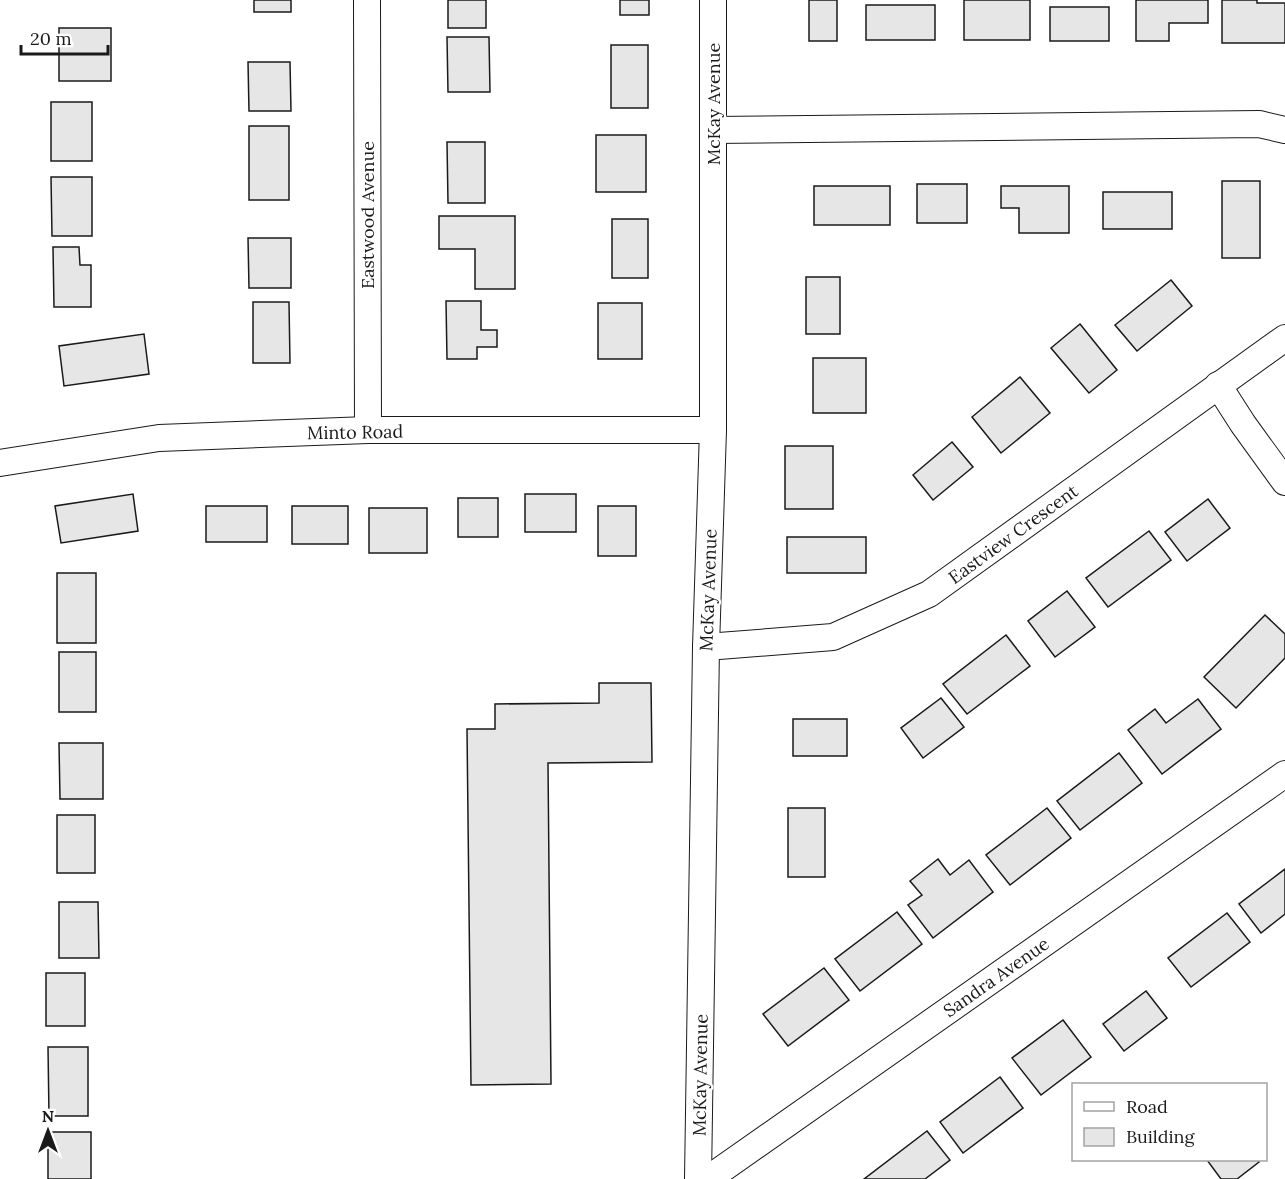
<svg xmlns="http://www.w3.org/2000/svg" width="1285" height="1179" font-family="Lora,serif">
  <rect width="100%" height="100%" fill="#fff"/>
  <g fill="#e6e6e6" stroke="#1a1a1a" stroke-width="1.5">
    <rect x="254" y="0" width="37" height="12"/>
    <rect x="448" y="0" width="38" height="28"/>
    <rect x="620" y="0" width="29" height="15"/>
    <rect x="809" y="0" width="28" height="41"/>
    <rect x="964" y="0" width="66" height="40"/>
    <polygon points="1136,0 1208,0 1208,23 1169,23 1169,41 1136,41"/>
    <polygon points="1222,0 1257,0 1257,3 1285,3 1285,43 1222,43"/>
    <rect x="866" y="5" width="69" height="35"/>
    <rect x="1050" y="7" width="59" height="34"/>
    <rect x="59" y="28" width="52" height="53"/>
    <polygon points="447,37 489,37 490,92 448,92"/>
    <rect x="611" y="45" width="37" height="63"/>
    <polygon points="248,62 290,62 291,111 249,111"/>
    <rect x="51" y="102" width="41" height="59"/>
    <rect x="249" y="126" width="40" height="74"/>
    <rect x="596" y="135" width="50" height="57"/>
    <polygon points="447,142 485,142 485,203 448,203"/>
    <polygon points="51,177 92,177 92,236 52,236"/>
    <rect x="1222" y="181" width="38" height="77"/>
    <rect x="917" y="184" width="50" height="39"/>
    <rect x="814" y="186" width="76" height="39"/>
    <polygon points="1001,186 1069,186 1069,233 1019,233 1019,208 1001,208"/>
    <rect x="1103" y="192" width="69" height="37"/>
    <polygon points="439,216 515,216 515,289 475,289 475,249 439,249"/>
    <rect x="612" y="219" width="36" height="59"/>
    <polygon points="248,238 291,238 291,288 249,288"/>
    <polygon points="53,247 79,247 80,265 91,265 91,307 54,307"/>
    <rect x="806" y="277" width="34" height="57"/>
    <polygon points="1171,280 1192,306 1137,351 1115,325"/>
    <polygon points="446,301 481,301 481,330 497,330 497,347 477,347 477,359 447,359"/>
    <polygon points="253,302 289,302 290,363 253,363"/>
    <rect x="598" y="303" width="44" height="56"/>
    <polygon points="1080,324 1117,370 1089,393 1051,348"/>
    <polygon points="144,334 149,374 64,386 59,346"/>
    <rect x="813" y="358" width="53" height="55"/>
    <polygon points="1020,377 1050,413 1001,453 972,417"/>
    <polygon points="952,442 973,467 933,500 913,475"/>
    <rect x="785" y="446" width="48" height="63"/>
    <polygon points="133,494 138,531 61,543 55,506"/>
    <rect x="525" y="494" width="51" height="38"/>
    <rect x="458" y="498" width="40" height="39"/>
    <polygon points="1208,499 1230,528 1187,561 1165,532"/>
    <rect x="206" y="506" width="61" height="36"/>
    <rect x="292" y="506" width="56" height="38"/>
    <rect x="598" y="506" width="38" height="50"/>
    <rect x="369" y="508" width="58" height="45"/>
    <polygon points="1149,531 1171,560 1108,607 1086,578"/>
    <rect x="787" y="537" width="79" height="36"/>
    <rect x="57" y="573" width="39" height="70"/>
    <polygon points="1067,591 1095,627 1055,657 1028,621"/>
    <polygon points="1265,615 1285,634 1285,658 1236,708 1204,677"/>
    <polygon points="1006,635 1030,666 967,714 943,684"/>
    <rect x="59" y="652" width="37" height="60"/>
    <polygon points="599,683 651,683 652,762 548,763 551,1084 471,1085 467,729 495,729 495,704 599,703"/>
    <polygon points="941,698 964,727 923,758 901,728"/>
    <polygon points="1198,699 1221,729 1162,774 1128,730 1155,709 1166,723"/>
    <rect x="793" y="719" width="54" height="37"/>
    <polygon points="59,743 103,743 103,799 60,799"/>
    <polygon points="1119,753 1142,783 1080,830 1057,801"/>
    <rect x="788" y="808" width="37" height="69"/>
    <polygon points="1047,808 1071,838 1010,885 986,855"/>
    <rect x="57" y="815" width="38" height="58"/>
    <polygon points="938,859 950,875 969,860 993,892 933,938 908,905 922,895 910,881"/>
    <polygon points="1285,869 1285,914 1261,933 1239,904"/>
    <polygon points="59,902 98,902 99,958 59,958"/>
    <polygon points="897,912 922,944 860,991 835,959"/>
    <polygon points="1227,913 1250,942 1191,987 1168,958"/>
    <polygon points="824,968 849,1000 788,1046 763,1014"/>
    <rect x="46" y="973" width="39" height="53"/>
    <polygon points="1146,991 1167,1018 1124,1051 1103,1024"/>
    <polygon points="1063,1020 1091,1057 1041,1095 1012,1058"/>
    <polygon points="48,1047 88,1047 88,1116 49,1116"/>
    <polygon points="1000,1077 1023,1108 963,1153 940,1122"/>
    <polygon points="927,1131 950,1160 925,1179 864,1179"/>
    <rect x="48" y="1132" width="43" height="47"/>
    <polygon points="1207,1160 1258,1160 1259,1162 1237,1179 1221,1179"/>
  </g>
  <g fill="none" stroke-linecap="round" stroke-linejoin="round">
    <g stroke="#1a1a1a" stroke-width="28">
      <g id="minor">
        <polyline points="367,0 368,430"/>
        <polyline points="713,130 1259,124 1285,130"/>
        <polyline points="1218,385 1243,424 1285,482"/>
        <polyline points="0,463 159,438 368,430 713,430"/>
        <polyline points="706,647 833,637 929,594 1285,338"/>
        <polyline points="698,1179 706,647 713,430 713,0"/>
        <polyline points="708,1179 1285,774"/>
      </g>
    </g>
    <use href="#minor" stroke="#fff" stroke-width="26"/>
  </g>
  <g text-anchor="middle" dominant-baseline="central" stroke-width="4.5" stroke-linejoin="round" paint-order="stroke">
    <g font-size="18" fill="#1a1a1a" stroke="#fff">
      <text transform="translate(713 104) rotate(-90)">McKay Avenue</text>
      <text transform="translate(367 215) rotate(-90)">Eastwood Avenue</text>
      <text transform="translate(355 432) rotate(-1)">Minto Road</text>
      <text transform="translate(1013 534) rotate(-36)">Eastview Crescent</text>
      <text transform="translate(708 590) rotate(-88)">McKay Avenue</text>
      <text transform="translate(996 977) rotate(-35)">Sandra Avenue</text>
      <text transform="translate(700 1075) rotate(-89)">McKay Avenue</text>
    </g>
  </g>
  <rect x="1072" y="1083" width="195" height="78" fill="#ffffff" stroke="#a3a3a3" stroke-width="1.5"/>
  <rect x="1084" y="1102" width="30" height="9" fill="#ffffff" stroke="#a3a3a3" stroke-width="1.5"/>
  <text x="1126" y="1113" font-size="18" fill="#1a1a1a">Road</text>
  <rect x="1084" y="1128" width="30" height="18" fill="#e6e6e6" stroke="#a3a3a3" stroke-width="1.5"/>
  <text x="1126" y="1143" font-size="18" fill="#1a1a1a">Building</text>
  <g transform="translate(48 1131)" stroke="#ffffff" stroke-width="4.5" paint-order="stroke">
  <path d="M0-4.5L10 22L0 15L-10 22Z" fill="#1a1a1a"/>
  <text y="-9" font-size="16" font-weight="bold" text-anchor="middle" fill="#1a1a1a">N</text>
  </g>
  <path d="M21 45v9h87v-9" fill="none" stroke="#1a1a1a" stroke-width="3"/>
  <text x="30" y="45" font-size="18" fill="#1a1a1a" stroke="#ffffff" stroke-width="4.5" paint-order="stroke">20 m</text>
</svg>
